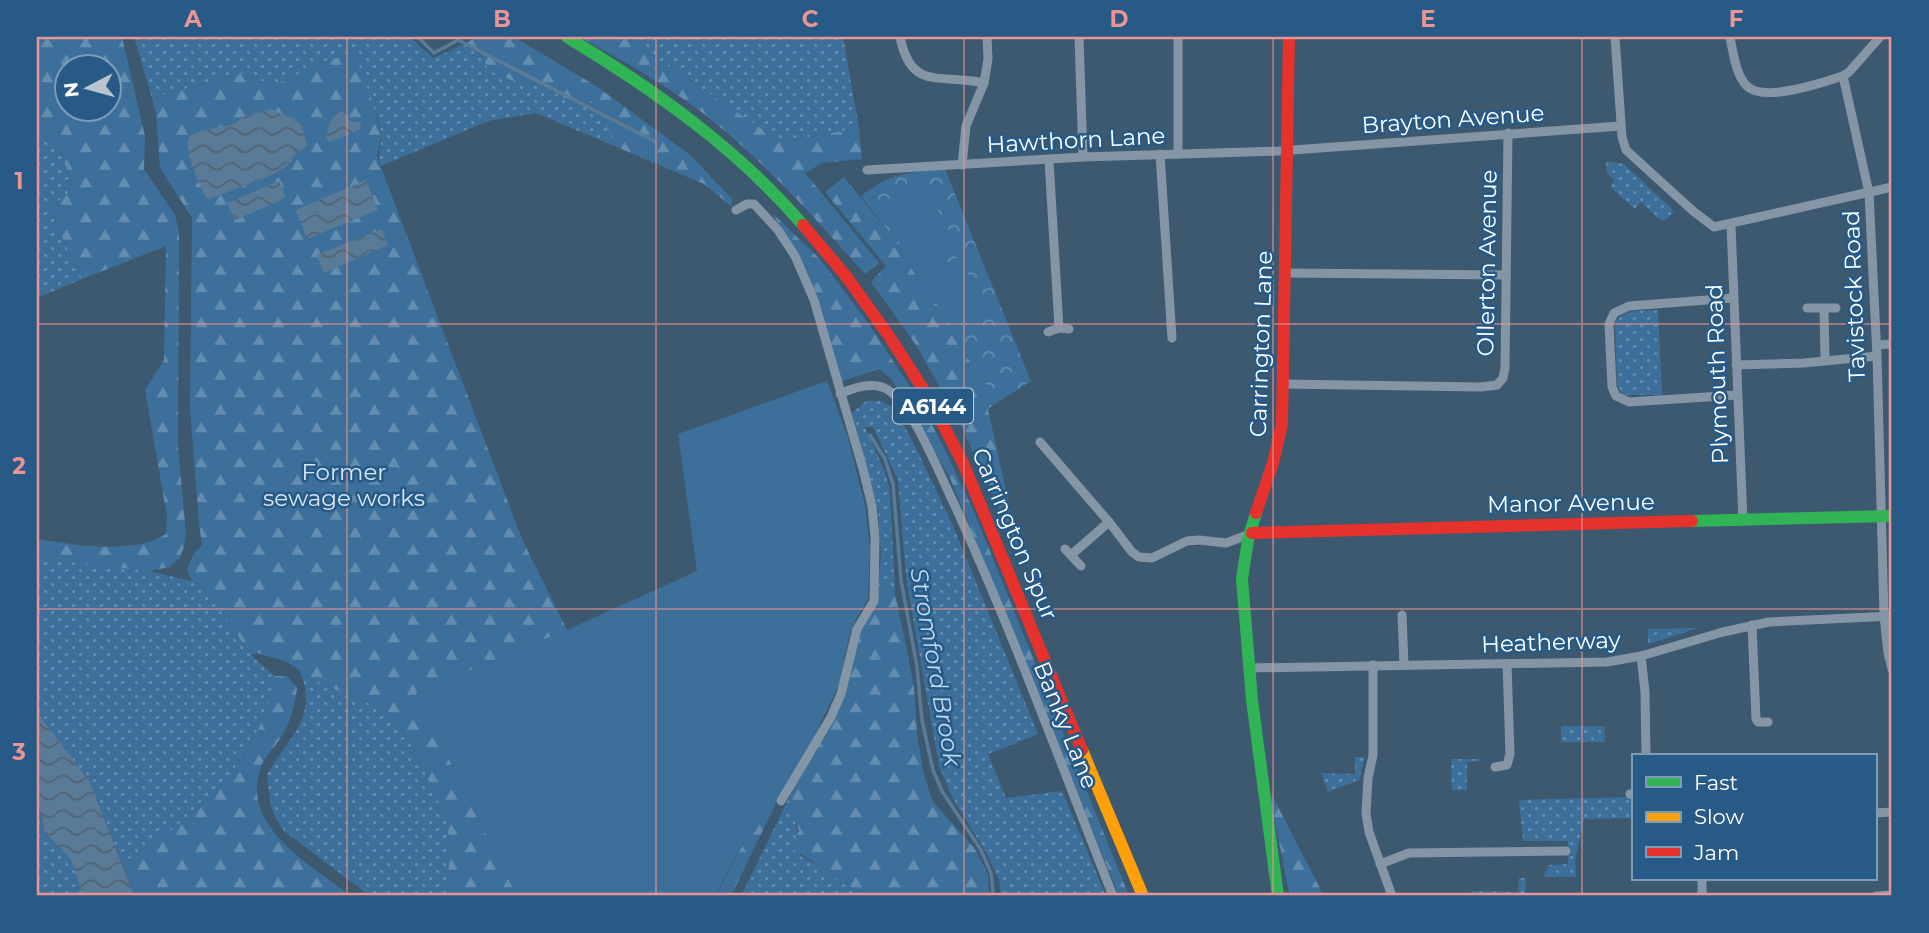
<svg xmlns="http://www.w3.org/2000/svg" width="1929" height="933" font-family="Montserrat,sans-serif">
  <defs>
    <pattern id="grass-dots" width="8" height="8" patternUnits="userSpaceOnUse" patternTransform="scale(1.75)"><rect width="8" height="8" fill="#3c709b"/><path d="M2 2h.1M6 6h.1" fill="none" stroke="#638daf" stroke-width="1.8" stroke-linecap="round"/></pattern>
    <pattern id="forest-firs" width="22" height="20" patternUnits="userSpaceOnUse" patternTransform="scale(1.75)"><rect width="22" height="20" fill="#3c709b"/><path d="M5 1l3.5 6h-7zM16 11l3.5 6h-7z" fill="#638daf"/></pattern>
    <pattern id="park-crowns" width="20" height="18" patternUnits="userSpaceOnUse" patternTransform="scale(1.75)"><rect width="20" height="18" fill="#3c709b"/><path d="M2 6a3 3 0 1 1 6 0M12 15a3 3 0 1 1 6 0" fill="none" stroke="#638daf"/></pattern>
    <pattern id="water-waves" width="16" height="10" patternUnits="userSpaceOnUse" patternTransform="scale(1.75)"><rect width="16" height="10" fill="#597b98"/><path d="M0 5q4-4 8 0t8 0" fill="none" stroke="#526472"/></pattern>
  </defs>
  <rect width="100%" height="100%" fill="#3d5970"/>
  <g fill="url(#grass-dots)">
    <path d="M134,37H410L433,58L467,43L476,48L489,70L511,80L530,82L548,88L564,98L591,101L619,148L536,113L488,121L381,166C376,154 382,146 381,134C378,104 359,80 343,55L275,84L260,81L241,73L152,98Z"/>
    <polygon points="625,37 843,37 859,128 781,142"/>
    <path d="M50,136C57,149 79,181 67,194C63,199 54,203 48,207L82,279L37,298V141Z"/>
    <polygon points="1606,161 1624,164 1674,211 1666,220 1659,219 1641,202 1635,209 1610,187 1615,181 1607,173"/>
    <path d="M1658,310L1662,395H1623L1617,385L1615,325C1621,308 1642,311 1658,310Z"/>
    <polygon points="866,401 881,401 894,408 914,444 953,526 1038,734 988,754 1006,798 1062,791 1106,896 1001,896 999,880 988,856 952,797 939,766 906,577 898,480 873,427 865,427 885,472 890,490 895,594 888,584 877,604 881,553 878,510 852,413"/>
    <path d="M37,558L139,569L192,581L207,590L251,655L275,676C275,693 268,707 261,723C233,787 179,828 122,864L90,782L37,712Z"/>
    <polygon points="1698,628 1648,644 1648,629"/>
    <path d="M299,669L324,685L386,710L410,741L448,821L449,891L451,896H366L362,890L284,831L275,817L271,807L267,774C289,737 320,716 299,669Z"/>
    <polygon points="1561,726 1604,726 1605,742 1561,742"/>
    <polygon points="1355,757 1365,757 1359,780 1328,792 1321,773 1355,774"/>
    <polygon points="1451,759 1481,759 1481,761 1467,762 1467,790 1452,790"/>
    <path d="M792,792C793,814 799,834 800,856L821,866L841,883L869,894L989,893L987,896H741Z"/>
    <polygon points="1633,797 1633,818 1584,819 1575,860 1576,877 1543,877 1549,865 1568,864 1568,841 1523,841 1519,800"/>
    <polygon points="37,809 42,814 44,831 71,860 83,896 37,896"/>
    <polygon points="1519,878 1526,878 1525,896 1471,896 1472,891 1518,892"/>
  </g>
  <g fill="url(#forest-firs)" fill-rule="evenodd">
    <path d="M37,37H122L145,136L144,169L175,215L179,232L178,447L186,533L184,547L179,559L169,567L150,571L37,558V539C72,545 136,555 166,534L167,516L145,390L164,360L166,246L82,279L48,207C54,203 63,199 67,194C79,181 57,149 50,136L37,141ZM66,66H108V108H66Z"/>
    <polygon points="475,37 514,37 596,86 689,154 732,199 731,206 704,184 619,148 591,101 564,98 548,88 530,82 511,80 489,70 477,48 467,43"/>
    <path d="M580,37H625L781,142L859,128L862,159L822,163L805,173L879,263L865,274C814,217 764,161 704,114C666,85 622,60 580,37Z"/>
    <polygon points="343,55 356,58 372,100 381,135 377,157 522,539 567,630 416,693 517,896 451,896 449,892 448,821 410,741 386,710 324,685 285,661 257,653 251,655 207,590 192,581 187,569 193,555 202,545 199,523 190,409 192,218 160,168 156,114 152,98 242,73 260,81 275,84"/>
    <polygon points="844,177 897,243 943,322 998,402 988,409 1019,551 957,417 916,345 871,282 886,266 825,192"/>
    <polygon points="771,212 820,259 869,324 921,404 943,446 975,514 1129,896 1119,896 950,478 892,380 880,369 842,381 817,295 799,254"/>
    <polygon points="887,583 895,594 904,635 914,688 917,734 924,775 933,802 975,849 988,874 989,893 869,894 841,883 821,866 790,848 799,831 793,812 792,792 809,760 825,736 842,703 854,644"/>
    <path d="M275,676H287L297,688C295,705 291,720 283,734C276,747 264,756 260,770C241,828 314,867 351,896H134L122,864C179,828 233,787 261,723C268,707 275,693 275,676Z"/>
    <polygon points="1273,797 1324,896 1290,896 1270,798"/>
    <polygon points="767,799 776,803 731,896 703,896 706,892 716,895"/>
  </g>
  <path fill="url(#park-crowns)" d="M945,169L1031,381L998,402L943,322L897,243L861,196C892,172 907,173 945,169Z"/>
  <g fill="#3c709b">
    <polygon points="920,180 959,247 917,272 878,205"/>
    <polygon points="958,257 992,316 957,337 922,278"/>
    <polygon points="827,381 848,438 865,505 870,550 868,599 856,619 849,637 839,684 816,733 776,803 767,799 715,895 706,892 703,896 517,896 416,693 567,630 697,571 678,434"/>
  </g>
  <g fill="url(#water-waves)">
    <path d="M272,109C296,122 301,114 307,146L293,156L291,163L274,174L207,200C201,185 181,151 190,135L204,130L232,125L245,116Z"/>
    <path d="M342,110L351,122H360L361,127L359,130L330,142L326,139C327,129 331,114 342,110Z"/>
    <polygon points="366,180 378,210 307,239 296,210"/>
    <polygon points="279,181 286,198 235,220 227,203"/>
    <polygon points="382,229 388,245 324,273 316,255"/>
    <polygon points="37,712 90,782 134,896 83,896 71,860 44,831 42,814 37,809"/>
  </g>
  <g fill="none" stroke-linecap="round" stroke-linejoin="round">
    <g stroke="#597b98" stroke-width="3.5">
      <polyline points="418,37 434,53 458,40 654,141"/>
      <polyline points="870,435 885,459 893,484 901,580 917,667 922,720 933,770 942,791 981,850 991,873 993,890 991,896"/>
    </g>
    <g stroke="#8495a6" stroke-width="9">
      <path d="M900,37C911,92 941,73 984,83"/>
      <polyline points="1079,37 1083,157"/>
      <polyline points="1178,37 1178,154"/>
      <polyline points="1615,37 1622,137 1626,150 1693,211 1714,227 1892,187"/>
      <path d="M1730,37C1733,52 1736,77 1748,87C1766,102 1822,83 1843,76L1849,72L1880,37"/>
      <polyline points="1843,76 1869,193 1877,356 1884,616 1888,653 1892,669"/>
      <polyline points="1160,154 1172,338"/>
      <polyline points="1049,160 1059,328"/>
      <polyline points="962,165 966,126 984,83 988,59 987,37"/>
      <polyline points="867,170 1083,157 1279,151 1621,126"/>
      <polyline points="736,210 747,204 754,204 778,230 795,256 814,300 863,469 872,506 875,537 874,601 857,629 841,694 831,717 781,801"/>
      <polyline points="1731,225 1743,521"/>
      <polyline points="1285,273 1506,275"/>
      <polyline points="1733,298 1629,306 1614,313 1609,324 1612,387 1616,396 1629,402 1737,395"/>
      <polyline points="1807,308 1836,308"/>
      <polyline points="1824,308 1825,360"/>
      <polyline points="1048,332 1059,328 1069,329"/>
      <polyline points="1877,345 1892,344"/>
      <polyline points="1736,365 1804,363 1877,356"/>
      <polyline points="1282,384 1481,387 1497,385 1503,378 1505,368 1508,133"/>
      <path d="M840,394C855,387 876,380 891,392C913,409 936,466 949,493C1010,624 1060,762 1113,896"/>
      <polyline points="1040,442 1109,522 1132,552 1139,557 1152,558 1187,541 1199,540 1226,543 1250,534"/>
      <polyline points="1065,549 1081,566"/>
      <polyline points="1071,555 1109,522"/>
      <polyline points="1402,615 1404,665"/>
      <polyline points="1752,625 1756,719 1758,722 1768,722"/>
      <polyline points="1641,656 1645,692 1646,756"/>
      <polyline points="1373,665 1373,755 1368,778 1366,813 1369,832 1392,896"/>
      <polyline points="1249,668 1607,662 1641,656 1723,632 1769,622 1892,616"/>
      <polyline points="1495,767 1507,765 1510,754 1507,664"/>
      <polyline points="1630,794 1633,794"/>
      <polyline points="1875,813 1892,812"/>
      <polyline points="1380,864 1409,853 1566,851"/>
      <polyline points="1702,879 1702,896"/>
      <polyline points="1876,896 1892,895"/>
    </g>
    <g stroke="#30b455" stroke-width="12">
      <path d="M567,37C653,89 737,148 803,225"/>
      <polyline points="1256,513 1248,540 1242,579 1252,700 1278,896"/>
      <polyline points="1692,521 1892,516"/>
    </g>
    <polyline stroke="#ff9f0a" stroke-width="12" points="1082,750 1143,896"/>
    <g stroke="#e5322d" stroke-width="12">
      <polyline points="803,225 846,276 889,336 929,398 963,463 1082,750"/>
      <polyline points="1256,513 1273,463 1282,424 1289,37"/>
      <polyline points="1252,533 1692,521"/>
    </g>
  </g>
  <path fill="none" stroke="#ea9494" stroke-width="2" stroke-opacity="0.55" d="M347,37V896M656,37V896M964,37V896M1273,37V896M1582,37V896M37,324H1892M37,609H1892"/>
  <g text-anchor="middle" dominant-baseline="central" stroke-width="5" stroke-linejoin="round" paint-order="stroke">
    <rect fill="#275a86" stroke="#becedb" stroke-width="2" x="893" y="388.5" width="80" height="35" rx="5"/>
    <g font-size="21" font-weight="bold" fill="#fff">
      <text x="933" y="406">A6144</text>
    </g>
    <g font-size="23" fill="#fff" stroke="#275a86">
      <text transform="translate(1453 119) rotate(-4)">Brayton Avenue</text>
      <text transform="translate(1076 140) rotate(-3)">Hawthorn Lane</text>
      <text transform="translate(1487 263) rotate(-89)">Ollerton Avenue</text>
      <text transform="translate(1854 296) rotate(-92)">Tavistock Road</text>
      <text transform="translate(1261 344) rotate(-88)">Carrington Lane</text>
      <text transform="translate(1717 374) rotate(-92)">Plymouth Road</text>
      <text transform="translate(1571 503) rotate(-1)">Manor Avenue</text>
      <text transform="translate(1015 534) rotate(67)">Carrington Spur</text>
      <text transform="translate(1551 642) rotate(-2)">Heatherway</text>
      <text transform="translate(1066 725) rotate(68)">Banky Lane</text>
    </g>
    <g font-size="23" fill="#d6e8f6" stroke="#275a86">
      <text x="344" y="472">Former<tspan x="344" dy="26">sewage works</tspan></text>
    </g>
    <g font-size="24" font-style="italic" fill="#bed9ef" stroke="#275a86">
      <text transform="translate(936 667) rotate(80)">Stromford Brook</text>
    </g>
  </g>
  <rect width="1929" height="933" fill="none" stroke="#275a86" stroke-width="77"/>
  <rect x="1632" y="754" width="245" height="126" fill="#275a86" stroke="#7d9cb6" stroke-width="2"/>
  <rect x="1646" y="777" width="35" height="10" fill="#30b455" stroke="#7d9cb6" stroke-width="2"/>
  <text x="1694" y="790" font-size="21" fill="#ffffff">Fast</text>
  <rect x="1646" y="812" width="35" height="10" fill="#ff9f0a" stroke="#7d9cb6" stroke-width="2"/>
  <text x="1694" y="824" font-size="21" fill="#ffffff">Slow</text>
  <rect x="1646" y="847" width="35" height="10" fill="#e5322d" stroke="#7d9cb6" stroke-width="2"/>
  <text x="1694" y="860" font-size="21" fill="#ffffff">Jam</text>
  <g transform="translate(88 88) rotate(264)"><circle r="33" fill="#275a86" stroke="#7d9cb6" stroke-width="2"/>
  <path d="M0-5L12 26L0 18L-12 26Z" fill="#bbc5cd"/>
  <text y="-10" font-size="19" font-weight="bold" text-anchor="middle" fill="#ffffff">N</text>
  </g>
  <rect x="38" y="38" width="1852" height="856" fill="none" stroke="#ea9494" stroke-width="2.5"/>
  <g font-size="23" text-anchor="middle" font-weight="bold" fill="#ea9494">
    <text x="193" y="27">A</text>
    <text x="502" y="27">B</text>
    <text x="810" y="27">C</text>
    <text x="1119" y="27">D</text>
    <text x="1428" y="27">E</text>
    <text x="1736" y="27">F</text>
    <text x="19" y="189">1</text>
    <text x="19" y="474">2</text>
    <text x="19" y="760">3</text>
  </g>
</svg>
